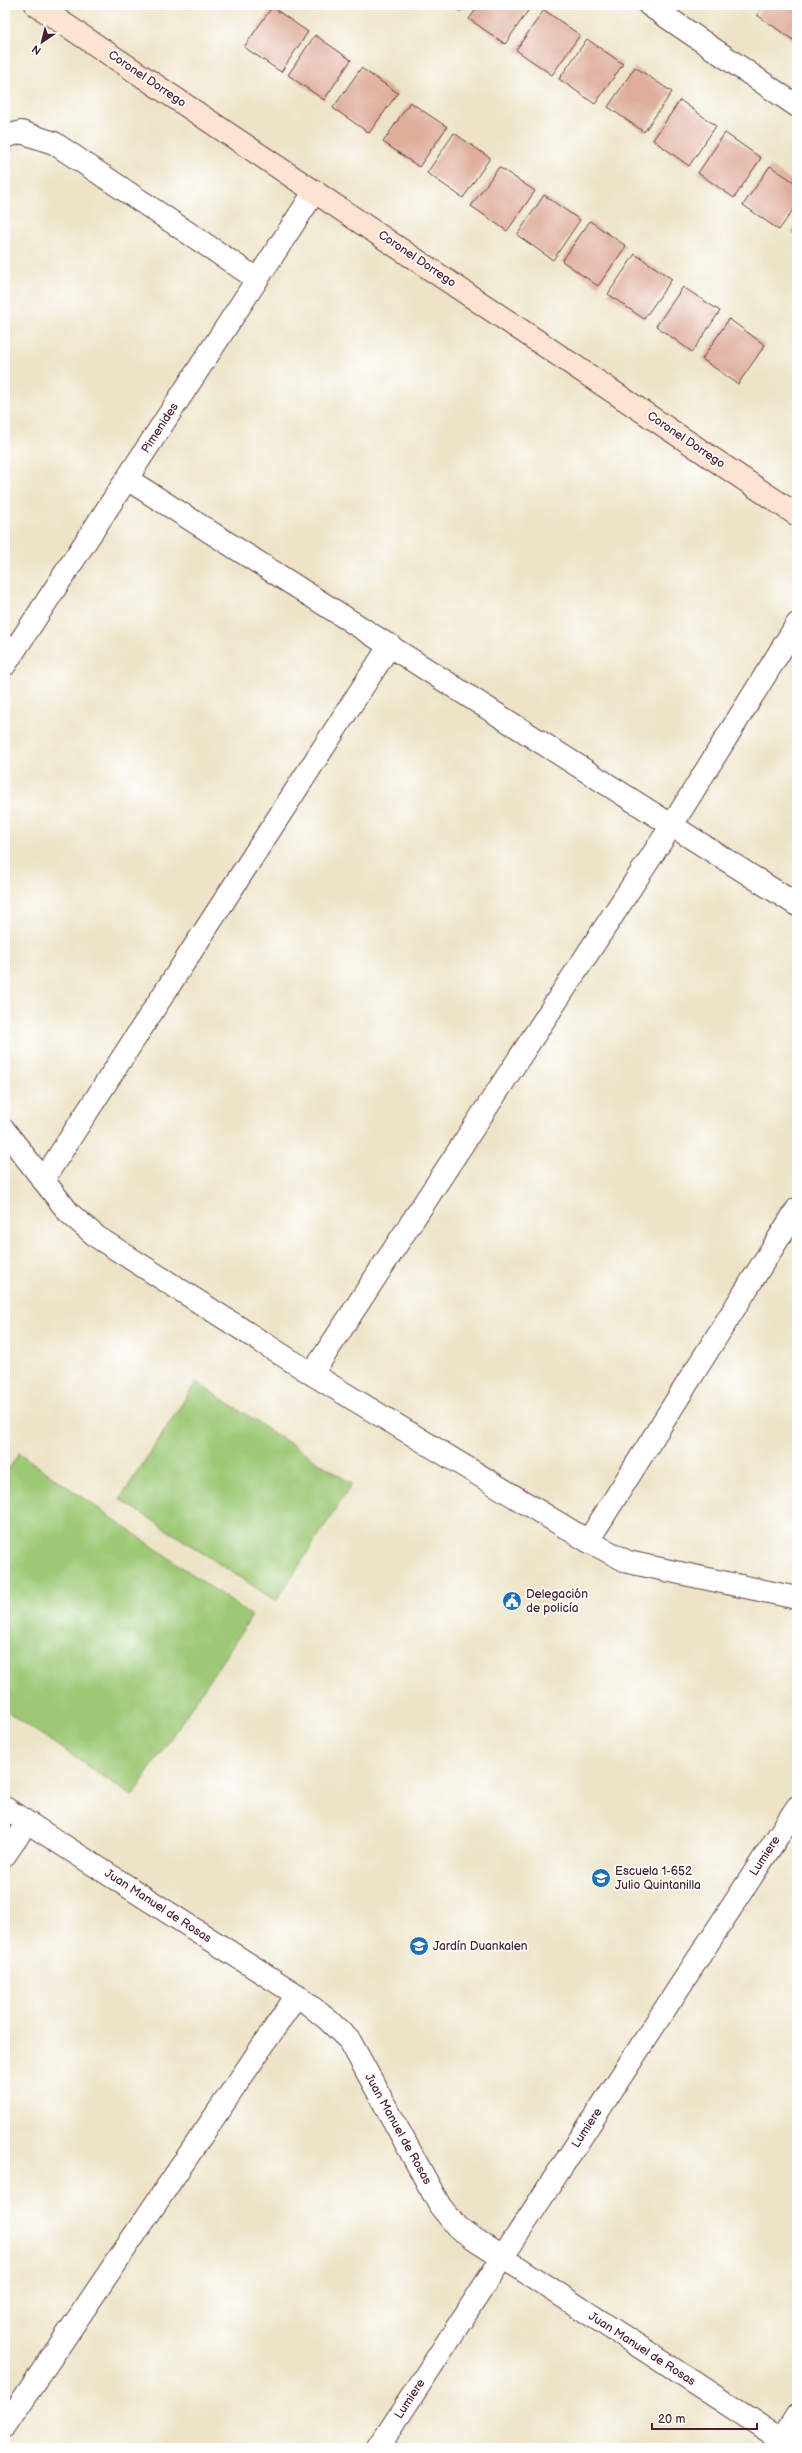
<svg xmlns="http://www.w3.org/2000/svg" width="802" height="2453" font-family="'Balsamiq Sans',sans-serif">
  <rect width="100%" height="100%" fill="#fff"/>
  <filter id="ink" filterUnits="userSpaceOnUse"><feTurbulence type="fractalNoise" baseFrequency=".025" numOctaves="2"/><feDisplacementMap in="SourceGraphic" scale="8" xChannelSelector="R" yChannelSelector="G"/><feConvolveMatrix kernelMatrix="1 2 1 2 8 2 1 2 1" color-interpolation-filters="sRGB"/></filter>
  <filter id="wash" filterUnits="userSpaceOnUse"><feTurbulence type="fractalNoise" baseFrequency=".012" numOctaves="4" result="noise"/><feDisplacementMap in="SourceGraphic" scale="16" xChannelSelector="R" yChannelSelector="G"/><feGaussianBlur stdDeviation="0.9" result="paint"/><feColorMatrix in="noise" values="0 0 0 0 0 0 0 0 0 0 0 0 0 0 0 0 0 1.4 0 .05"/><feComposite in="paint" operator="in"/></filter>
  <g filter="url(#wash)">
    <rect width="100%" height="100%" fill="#ede4c7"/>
    <g fill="#9dc976" stroke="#747450">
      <polygon points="196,1382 352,1484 276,1601 120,1499"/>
      <polygon points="19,1453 252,1616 132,1796 5,1710 5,1475"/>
    </g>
    <g id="blocks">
      <g fill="#dfae9b">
        <polygon points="451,5 464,5 460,11"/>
        <polygon points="479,5 532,5 505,44 469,19"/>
        <polygon points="764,5 797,5 797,35 793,40 757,15"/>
        <polygon points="272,7 308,32 281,72 244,47"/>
        <polygon points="544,10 580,35 552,75 516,50"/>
        <polygon points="315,35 351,60 324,100 288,75"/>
        <polygon points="587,39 623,64 595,104 559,79"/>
        <polygon points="635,67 672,92 644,132 608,107"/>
        <polygon points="361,68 398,93 369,133 333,108"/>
        <polygon points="680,100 716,126 689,166 653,140"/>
        <polygon points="410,102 447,127 419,167 383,142"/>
        <polygon points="454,133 490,158 463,198 427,173"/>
        <polygon points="725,133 761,158 734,198 698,173"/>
        <polygon points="770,166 797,184 797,204 779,230 743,205"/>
        <polygon points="499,167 535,191 507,231 471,206"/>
        <polygon points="544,195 580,220 553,260 517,235"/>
        <polygon points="590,221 626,246 598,286 562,261"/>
        <polygon points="797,224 797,237 791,233"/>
        <polygon points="635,254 672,279 644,319 608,294"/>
        <polygon points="683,287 720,311 692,352 656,326"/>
        <polygon points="729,319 765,345 738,384 702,359"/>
      </g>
    </g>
  </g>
  <g filter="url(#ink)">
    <use href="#blocks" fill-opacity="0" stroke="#623d42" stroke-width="1"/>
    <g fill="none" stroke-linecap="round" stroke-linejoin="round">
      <g stroke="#623d42" stroke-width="24">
        <g id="street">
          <polyline points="649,5 797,106"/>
          <polyline points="5,137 21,132 54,143 257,279"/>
          <polyline points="127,479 797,905"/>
          <polyline points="5,665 315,191"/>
          <polyline points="5,1131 69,1213 97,1237 312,1374 588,1541 628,1562 797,1598"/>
          <polyline points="43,1180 390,645"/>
          <polyline points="312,1374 672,825 797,624"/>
          <polyline points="588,1541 797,1209"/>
          <polyline points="5,1808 297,1995 328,2020 350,2041 440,2206 458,2228 794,2448"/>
          <polyline points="5,1855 27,1823"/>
          <polyline points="5,2426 297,1995"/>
          <polyline points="781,2440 797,2415"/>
          <polyline points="378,2448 797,1807"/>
        </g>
      </g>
      <g stroke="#623d42" stroke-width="24">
        <polyline id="secondary" points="36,5 797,515"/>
      </g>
      <use href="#street" stroke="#fff" stroke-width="22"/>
      <use href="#secondary" stroke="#fde3d1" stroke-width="22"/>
    </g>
  </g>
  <defs>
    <g id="civic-disc" transform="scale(1)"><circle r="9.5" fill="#1f6fb2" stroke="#fff"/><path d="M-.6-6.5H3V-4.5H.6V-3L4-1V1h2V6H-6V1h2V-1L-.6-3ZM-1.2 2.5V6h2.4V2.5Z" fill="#fff"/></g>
    <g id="school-disc" transform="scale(1)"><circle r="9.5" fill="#1f6fb2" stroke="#fff"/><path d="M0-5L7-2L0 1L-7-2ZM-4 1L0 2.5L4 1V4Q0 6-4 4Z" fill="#fff"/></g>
  </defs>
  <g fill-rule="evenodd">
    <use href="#civic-disc" x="512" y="1601"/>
    <use href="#school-disc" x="601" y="1878"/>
    <use href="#school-disc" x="419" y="1946"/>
  </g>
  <g text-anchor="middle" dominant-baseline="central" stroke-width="3.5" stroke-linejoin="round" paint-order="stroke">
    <g font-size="12" fill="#4a1f2b" stroke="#fff">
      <text transform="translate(147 79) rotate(34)">Coronel Dorrego</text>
      <text transform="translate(417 259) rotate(34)">Coronel Dorrego</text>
      <text transform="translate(160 428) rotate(-57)">Pimenides</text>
      <text transform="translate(686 440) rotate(34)">Coronel Dorrego</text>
      <text transform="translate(765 1856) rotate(-57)">Lumiere</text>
      <text transform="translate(158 1906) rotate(33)">Juan Manuel de Rosas</text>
      <text transform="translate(587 2128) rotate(-57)">Lumiere</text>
      <text transform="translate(398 2129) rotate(61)">Juan Manuel de Rosas</text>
      <text transform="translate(642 2349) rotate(33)">Juan Manuel de Rosas</text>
      <text transform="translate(410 2399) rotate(-57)">Lumiere</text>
    </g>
    <g font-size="12" fill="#4a1f2b" stroke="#fff" text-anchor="start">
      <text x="526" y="1594">Delegación<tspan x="526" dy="14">de policía</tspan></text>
      <text x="615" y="1871">Escuela 1-652<tspan x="615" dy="14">Julio Quintanilla</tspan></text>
      <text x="433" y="1946">Jardín Duankalen</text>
    </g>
  </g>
  <rect width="802" height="2453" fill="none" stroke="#fff" stroke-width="20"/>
  <g transform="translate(42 42) rotate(215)" stroke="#ffffff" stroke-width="3" paint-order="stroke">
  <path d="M0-3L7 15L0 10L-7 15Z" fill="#4a1f2b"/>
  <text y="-6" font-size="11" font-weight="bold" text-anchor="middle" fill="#4a1f2b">N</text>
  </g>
  <path d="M652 2423v6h105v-6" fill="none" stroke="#4a1f2b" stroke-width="2"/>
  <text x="658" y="2423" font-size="12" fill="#4a1f2b" stroke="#ffffff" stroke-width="3" paint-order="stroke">20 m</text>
</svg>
